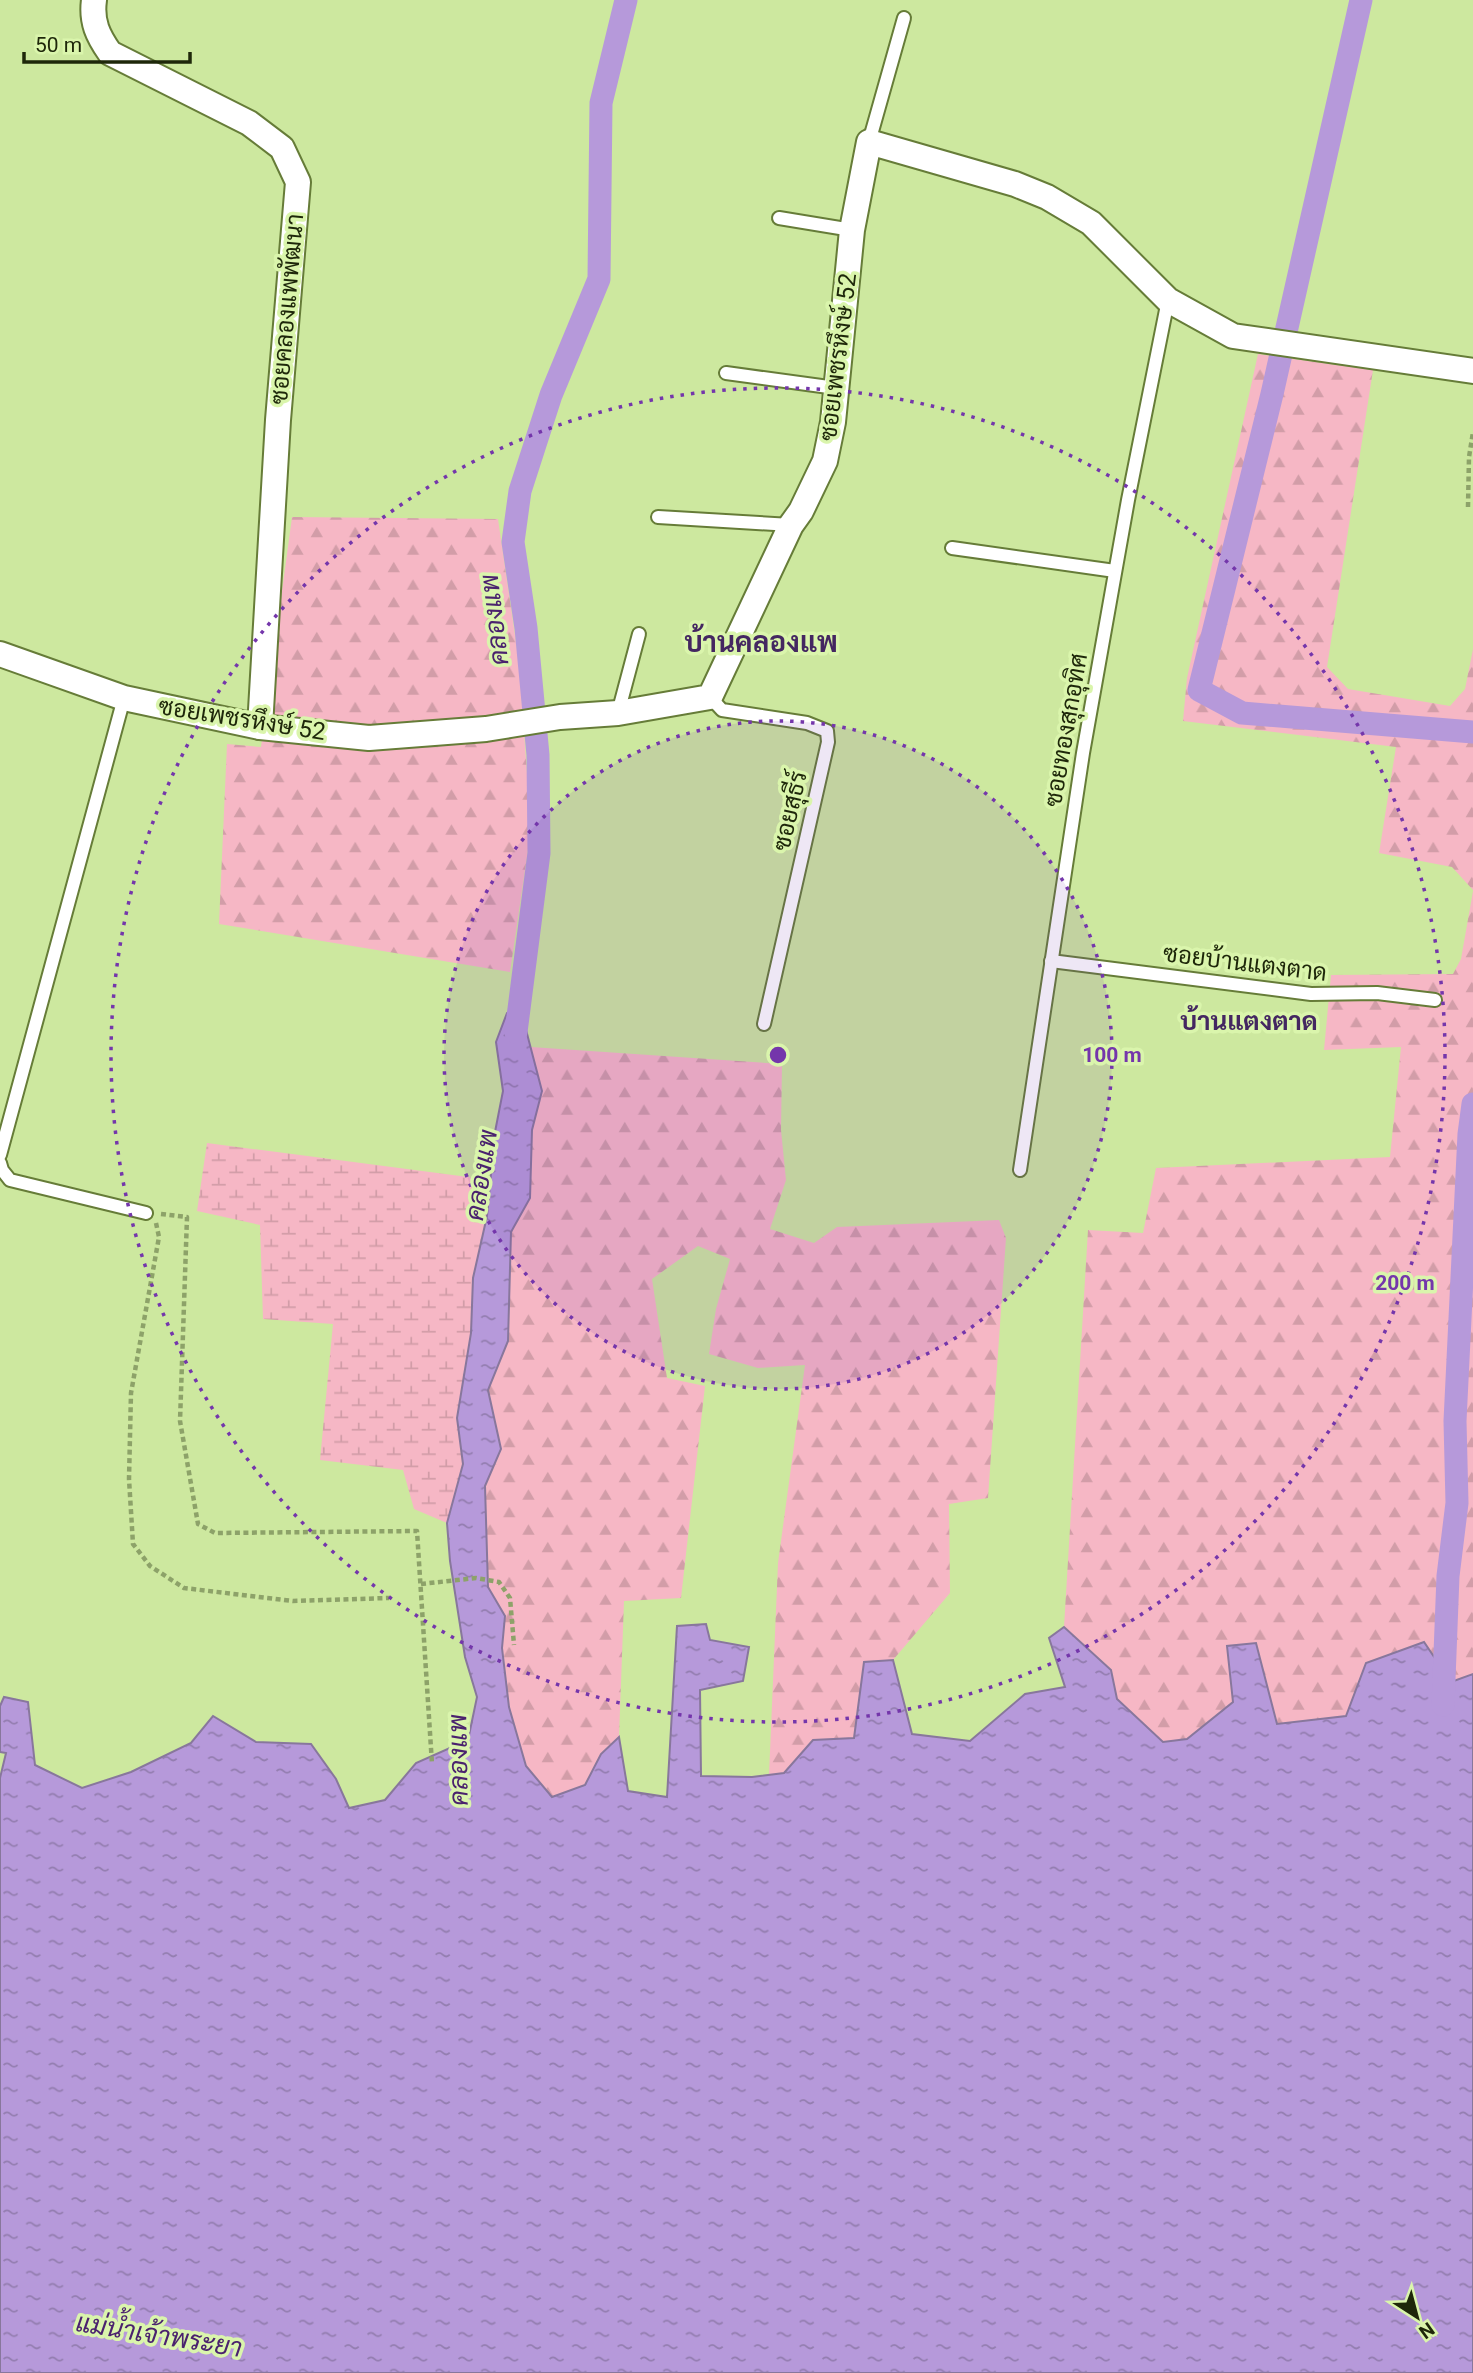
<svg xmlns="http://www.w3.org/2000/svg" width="1473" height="2373" font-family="Roboto,Sarabun,sans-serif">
  <defs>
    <pattern id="forest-firs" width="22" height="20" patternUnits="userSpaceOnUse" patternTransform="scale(1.75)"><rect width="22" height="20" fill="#f6b7c5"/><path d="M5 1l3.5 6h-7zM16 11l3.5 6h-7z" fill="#d29da8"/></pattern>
    <pattern id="wetland-marsh" width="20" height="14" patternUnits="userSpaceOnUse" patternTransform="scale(1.75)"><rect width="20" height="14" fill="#f6b7c5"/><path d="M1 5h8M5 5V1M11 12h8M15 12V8" fill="none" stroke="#d29da8"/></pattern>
    <pattern id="water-ripples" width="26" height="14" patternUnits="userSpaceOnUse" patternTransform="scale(1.75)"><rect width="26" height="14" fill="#b699da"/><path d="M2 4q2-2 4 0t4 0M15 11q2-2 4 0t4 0" fill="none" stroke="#937daf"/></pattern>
  </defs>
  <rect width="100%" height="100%" fill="#cde89f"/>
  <g fill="url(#forest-firs)">
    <polygon points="1258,354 1373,370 1327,667 1348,689 1450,706 1465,689 1473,649 1473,890 1452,867 1379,853 1396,747 1183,721 1187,678"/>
    <polygon points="292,517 498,519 519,663 531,829 510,972 219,924 227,744 261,747"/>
    <polygon points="1473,891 1473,1674 1451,1682 1366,1663 1346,1716 1276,1724 1256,1643 1227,1646 1233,1702 1187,1739 1163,1742 1117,1699 1111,1669 1064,1627 1088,1230 1143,1233 1156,1168 1390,1157 1401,1047 1324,1050 1331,975 1453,974 1461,959"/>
    <polygon points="531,1047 782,1064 781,1130 786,1180 770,1229 814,1243 837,1227 999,1220 1006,1238 988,1498 949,1504 950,1593 893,1660 864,1663 854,1738 813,1740 784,1773 769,1775 778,1563 805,1365 758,1368 709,1354 716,1309 730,1259 698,1246 652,1279 667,1378 705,1386 681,1598 624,1601 619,1737 601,1754 585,1785 552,1797 526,1767 509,1707 502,1648 505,1616 488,1587 485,1486 501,1449 488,1390 508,1341 511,1232 530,1198 532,1130 542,1091"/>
  </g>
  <polygon fill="url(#wetland-marsh)" points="207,1143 491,1180 487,1216 473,1278 471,1333 457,1418 463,1464 447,1523 414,1509 403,1470 320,1460 333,1324 263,1319 260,1225 197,1211"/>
  <polygon fill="url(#water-ripples)" stroke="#88779c" stroke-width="2" points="519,1003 542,1091 532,1130 530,1198 511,1232 508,1341 488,1390 501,1449 485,1486 488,1587 505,1616 502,1648 509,1707 526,1766 552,1797 585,1785 601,1754 619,1737 628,1791 667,1797 677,1626 706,1624 710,1640 749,1647 743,1681 700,1690 701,1776 752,1777 784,1773 813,1740 854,1738 864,1662 893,1660 912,1734 970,1741 1025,1694 1065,1687 1049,1638 1064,1627 1111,1670 1117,1699 1163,1742 1187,1739 1233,1702 1227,1646 1256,1643 1277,1724 1346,1716 1366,1663 1424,1642 1451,1682 1473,1674 1473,2373 0,2373 0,1778 6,1753 0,1752 0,1706 4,1697 28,1702 35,1765 82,1788 131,1772 191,1743 213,1716 256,1742 311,1744 336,1779 349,1808 385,1800 416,1763 468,1740 477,1697 465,1657 450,1561 447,1523 463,1464 457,1418 471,1333 473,1278 487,1216 495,1132 503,1091 496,1042 507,1013"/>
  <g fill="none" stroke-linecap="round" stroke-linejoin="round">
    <g stroke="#b699da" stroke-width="23">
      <polyline points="1361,0 1272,394 1199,690 1242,713 1473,732"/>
      <polyline points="516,1032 539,853 538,755 526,628 513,542 520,491 551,395 599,279 601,103 626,0"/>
      <polyline points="1443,1705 1448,1576 1457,1503 1455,1421 1469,1134 1473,1104"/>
    </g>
    <g stroke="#667c38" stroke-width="16">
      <g id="lane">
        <polyline points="869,142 904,18"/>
        <polyline points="779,218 852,230"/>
        <polyline points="726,373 836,388"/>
        <polyline points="658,517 791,525"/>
        <polyline points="952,548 1115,571"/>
        <polyline points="710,697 722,710 807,723 827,731 828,742 764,1024"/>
        <polyline points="618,713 639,634"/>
        <polyline points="1051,961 1311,994 1377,993 1435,1000"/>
        <polyline points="0,1155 124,698"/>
        <polyline points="0,1163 2,1170 10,1180 146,1213"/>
        <polyline points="1020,1170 1083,753 1128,500 1168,300"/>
      </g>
    </g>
    <g stroke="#667c38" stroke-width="28">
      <g id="street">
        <path d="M94,0C91,22 98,36 110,53L249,123L282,148L298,182L278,420L260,727"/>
        <polyline points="0,654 124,698 260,727 369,738 486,729 560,717 618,713 710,697 791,525 801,511 825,461 833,422 852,230 869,142 1015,184 1047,197 1091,223 1168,300 1233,336 1473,371"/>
      </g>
    </g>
    <g stroke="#8da269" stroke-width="4.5" stroke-dasharray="5 3.5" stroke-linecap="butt">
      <polyline points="1468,507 1469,457 1473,432"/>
      <polyline points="161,1214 187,1217 180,1421 198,1524 215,1533 417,1531 432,1764"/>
      <polyline points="156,1223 159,1237 131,1393 129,1479 133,1544 150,1566 184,1588 293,1601 389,1598"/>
      <polyline points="421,1584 476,1578 499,1582 510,1598 514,1645"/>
    </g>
    <use href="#lane" stroke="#fff" stroke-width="12"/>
    <use href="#street" stroke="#fff" stroke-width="24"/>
  </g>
  <circle cx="778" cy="1055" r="334" fill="#7436ab" fill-opacity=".12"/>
  <g fill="none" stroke="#7436ab" stroke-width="3.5" stroke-dasharray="3.5 7">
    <circle cx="778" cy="1055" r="334"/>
    <circle cx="778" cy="1055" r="667"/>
  </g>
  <g text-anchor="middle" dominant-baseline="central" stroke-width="7" stroke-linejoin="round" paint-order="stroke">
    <g font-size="24" fill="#1e270a" stroke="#daf5ac">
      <text transform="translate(287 309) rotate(-85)">ซอยคลองแพพัฒนา</text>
      <text transform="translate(838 357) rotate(-83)">ซอยเพชรหึงษ์ 52</text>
      <text transform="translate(242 719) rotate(9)">ซอยเพชรหึงษ์ 52</text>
      <text transform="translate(1066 730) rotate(-80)">ซอยทองสุกอุทิศ</text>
      <text transform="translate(790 811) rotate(-77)">ซอยสุธีร์</text>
      <text transform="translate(1245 963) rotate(7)">ซอยบ้านแตงตาด</text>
    </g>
    <g font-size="26" font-style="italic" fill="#4a226e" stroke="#daf5ac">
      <text transform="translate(494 620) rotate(-97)">คลองแพ</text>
      <text transform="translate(481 1175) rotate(-81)">คลองแพ</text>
      <text transform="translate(458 1760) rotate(-91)">คลองแพ</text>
      <text transform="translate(159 2335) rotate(9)">แม่น้ำเจ้าพระยา</text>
    </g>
    <g font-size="26" font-weight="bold" fill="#442761" stroke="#daf5ac">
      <text x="1249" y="1021">บ้านแตงตาด</text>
    </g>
    <g font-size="28" font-weight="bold" fill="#442761" stroke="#daf5ac">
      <text x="761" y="642">บ้านคลองแพ</text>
    </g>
  </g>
  <circle cx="778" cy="1055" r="10" fill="#7436ab" stroke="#daf5ac" stroke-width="3.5"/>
  <g font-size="21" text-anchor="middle" font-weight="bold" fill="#7436ab" stroke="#daf5ac" stroke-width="7" stroke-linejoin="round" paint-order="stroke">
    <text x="1112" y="1062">100 m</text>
    <text x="1405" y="1290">200 m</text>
  </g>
  <g transform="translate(1417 2317) rotate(144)" stroke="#daf5ac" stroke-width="5" paint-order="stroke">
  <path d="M0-5L12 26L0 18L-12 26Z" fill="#1e270a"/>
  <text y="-10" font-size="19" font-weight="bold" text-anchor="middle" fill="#1e270a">N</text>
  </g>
  <path d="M24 52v10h166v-10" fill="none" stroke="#1e270a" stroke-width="3.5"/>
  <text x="35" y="52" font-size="21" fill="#1e270a" stroke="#daf5ac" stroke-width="5" paint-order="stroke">50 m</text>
</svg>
